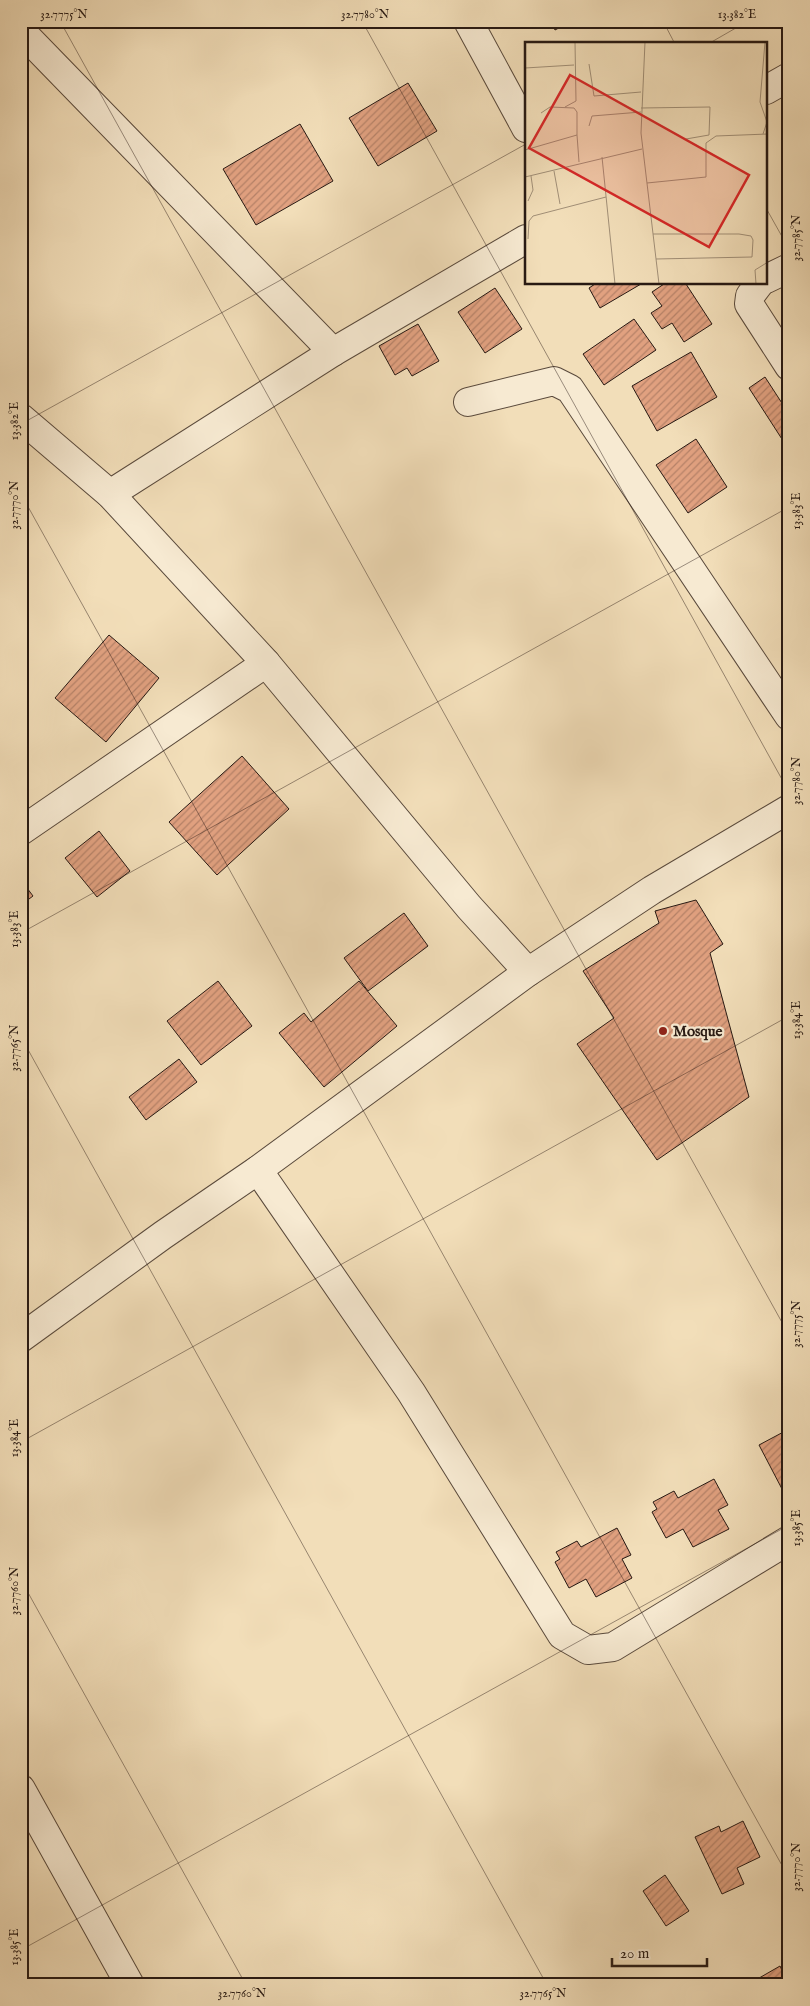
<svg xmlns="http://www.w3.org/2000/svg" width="810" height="2006" font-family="'IM FELL English',serif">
  <defs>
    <pattern id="building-hatch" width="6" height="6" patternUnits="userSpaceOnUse" patternTransform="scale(1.25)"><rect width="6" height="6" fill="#e1a180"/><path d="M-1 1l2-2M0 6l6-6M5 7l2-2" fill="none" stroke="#b68268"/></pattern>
  </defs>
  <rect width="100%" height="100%" fill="#f2deb9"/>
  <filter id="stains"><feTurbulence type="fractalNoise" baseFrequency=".004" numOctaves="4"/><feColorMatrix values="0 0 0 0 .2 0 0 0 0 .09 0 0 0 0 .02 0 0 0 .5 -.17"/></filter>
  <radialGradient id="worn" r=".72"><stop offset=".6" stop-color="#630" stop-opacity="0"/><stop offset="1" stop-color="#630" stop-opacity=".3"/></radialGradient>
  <g fill="url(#building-hatch)" stroke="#271913">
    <polygon points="551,21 572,21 555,30"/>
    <polygon points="408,83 437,131 378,166 349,118"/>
    <polygon points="300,124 333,181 256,225 223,169"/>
    <polygon points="595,284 641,284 600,308 589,288"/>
    <polygon points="664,284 686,284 712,324 684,342 672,323 662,329 651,313 662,306 652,292"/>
    <polygon points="495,288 522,329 485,353 458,312"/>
    <polygon points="634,319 656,350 604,385 583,354"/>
    <polygon points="418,324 439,361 412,376 407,368 395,375 379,346"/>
    <polygon points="691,352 717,397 657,431 632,386"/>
    <polygon points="765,377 789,414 789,450 749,388"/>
    <polygon points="696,439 727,487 688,513 656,465"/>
    <polygon points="109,635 159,678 106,742 55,698"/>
    <polygon points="242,756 289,809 217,875 169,822"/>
    <polygon points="99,831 130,871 97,897 65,858"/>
    <polygon points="21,880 33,896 21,905"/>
    <polygon points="696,900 723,944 710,953 749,1097 657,1160 577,1044 614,1018 583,971 659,923 655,911"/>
    <polygon points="404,913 428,946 368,991 344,958"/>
    <polygon points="218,981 252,1026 201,1065 167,1021"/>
    <polygon points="359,981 397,1026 324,1087 279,1033 304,1013 311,1022"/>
    <polygon points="179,1059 197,1082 146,1120 129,1097"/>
    <polygon points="789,1429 789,1486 782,1489 759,1445"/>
    <polygon points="714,1479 728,1505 718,1510 729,1529 693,1547 683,1529 666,1538 652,1512 657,1509 653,1502 674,1491 678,1498"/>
    <polygon points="617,1528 631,1555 622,1559 632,1578 596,1597 586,1579 569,1588 555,1562 560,1559 556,1552 577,1541 581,1547"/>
    <polygon points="743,1821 760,1857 737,1868 744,1884 722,1894 695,1837 719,1826 721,1832"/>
    <polygon points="665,1875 689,1911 666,1926 643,1891"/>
    <polygon points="780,1966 789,1985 747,1985"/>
  </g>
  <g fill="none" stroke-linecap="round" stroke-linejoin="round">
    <g stroke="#5a4a3c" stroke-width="30">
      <g id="minor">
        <polyline points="468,21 526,128"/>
        <polyline points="21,31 333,352 110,494"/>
        <polyline points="766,90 789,77"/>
        <polyline points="766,279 789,268"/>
        <polyline points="759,284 750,296 749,304 789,366"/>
        <polyline points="333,352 526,239"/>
        <polyline points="468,402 554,381 570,389 789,716"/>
        <polyline points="21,418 110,494 266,663 469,907 528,972"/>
        <polyline points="21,831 266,663"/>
        <polyline points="258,1170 411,1392 562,1635 588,1650 613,1647 789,1540"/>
        <polyline points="21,1338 163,1235 258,1170 528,972 652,890 789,809"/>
        <polyline points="21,1789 130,1985"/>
      </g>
    </g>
    <use href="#minor" stroke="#f7ead2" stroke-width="28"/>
  </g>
  <path fill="none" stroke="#271913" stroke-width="1" stroke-opacity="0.45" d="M60,21L789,1335M362,21L789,792M663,21L675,44M708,44L748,21M766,208L789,249M21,424L526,144M21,494L789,1878M21,933L789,507M21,1037L547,1985M21,1442L789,1016M21,1580L246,1985M21,1950L789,1525"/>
  <circle fill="#8f2418" stroke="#f7ead2" stroke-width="2" cx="663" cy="1031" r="5"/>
  <g text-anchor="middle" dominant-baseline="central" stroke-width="4.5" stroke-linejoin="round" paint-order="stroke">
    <g font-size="15" font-weight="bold" fill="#271913" stroke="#f7ead2" text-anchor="start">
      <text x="673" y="1031">Mosque</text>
    </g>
  </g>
  <g transform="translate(525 42)">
    <rect width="242" height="242" fill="#f2deb9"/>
    <path fill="none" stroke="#a18f77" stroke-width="1" d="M120,0L116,91L134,242M64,22L69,54L116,50M0,26L49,23M40,65L51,59L50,0M116,66L185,65L184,93L161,97M16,71L25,65L49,66L52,70V93M64,84L67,74L116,70M238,92L242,80L235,60L240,0M0,108L52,93L54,120M77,115L90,242M29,129L35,162M0,135L117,107M122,141L181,135V101L191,94L243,92M3,159L8,148L6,134M128,192H214L226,194L228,198L227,215L131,217M3,197L4,179L8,174L81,155M231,242L230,228L243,220"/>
    <path fill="#d62828" fill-opacity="0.15" stroke="#d62828" stroke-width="2.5" d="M45,33L224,133L184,205L4,106Z"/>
    <rect width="242" height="242" fill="none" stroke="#271913" stroke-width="2.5"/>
  </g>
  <rect width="810" height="2006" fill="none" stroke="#f2deb9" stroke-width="55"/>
  <path d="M612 1958v8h95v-8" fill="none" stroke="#271913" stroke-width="2.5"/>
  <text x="620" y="1958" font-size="15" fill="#271913" stroke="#f7ead2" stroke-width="4" paint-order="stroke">20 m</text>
  <rect x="28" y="28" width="754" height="1950" fill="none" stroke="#271913" stroke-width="2"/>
  <g font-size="12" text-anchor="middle" fill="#271913">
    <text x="64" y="18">32.7775°N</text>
    <text x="365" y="18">32.7780°N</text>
    <text x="737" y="18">13.382°E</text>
    <text transform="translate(796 238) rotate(-90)" y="4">32.7785°N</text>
    <text transform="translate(14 421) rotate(-90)" y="4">13.382°E</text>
    <text transform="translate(14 505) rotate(-90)" y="4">32.7770°N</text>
    <text transform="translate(796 511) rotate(-90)" y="4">13.383°E</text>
    <text transform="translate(796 781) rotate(-90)" y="4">32.7780°N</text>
    <text transform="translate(14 929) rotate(-90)" y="4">13.383°E</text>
    <text transform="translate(796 1020) rotate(-90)" y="4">13.384°E</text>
    <text transform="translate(14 1048) rotate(-90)" y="4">32.7765°N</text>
    <text transform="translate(796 1324) rotate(-90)" y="4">32.7775°N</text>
    <text transform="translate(14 1438) rotate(-90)" y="4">13.384°E</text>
    <text transform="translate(796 1528) rotate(-90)" y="4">13.385°E</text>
    <text transform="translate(14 1591) rotate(-90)" y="4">32.7760°N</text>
    <text transform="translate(796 1867) rotate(-90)" y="4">32.7770°N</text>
    <text transform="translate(14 1947) rotate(-90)" y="4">13.385°E</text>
    <text x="242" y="1997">32.7760°N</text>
    <text x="543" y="1997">32.7765°N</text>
  </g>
  <rect width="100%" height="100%" filter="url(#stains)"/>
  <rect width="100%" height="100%" fill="url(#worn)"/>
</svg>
